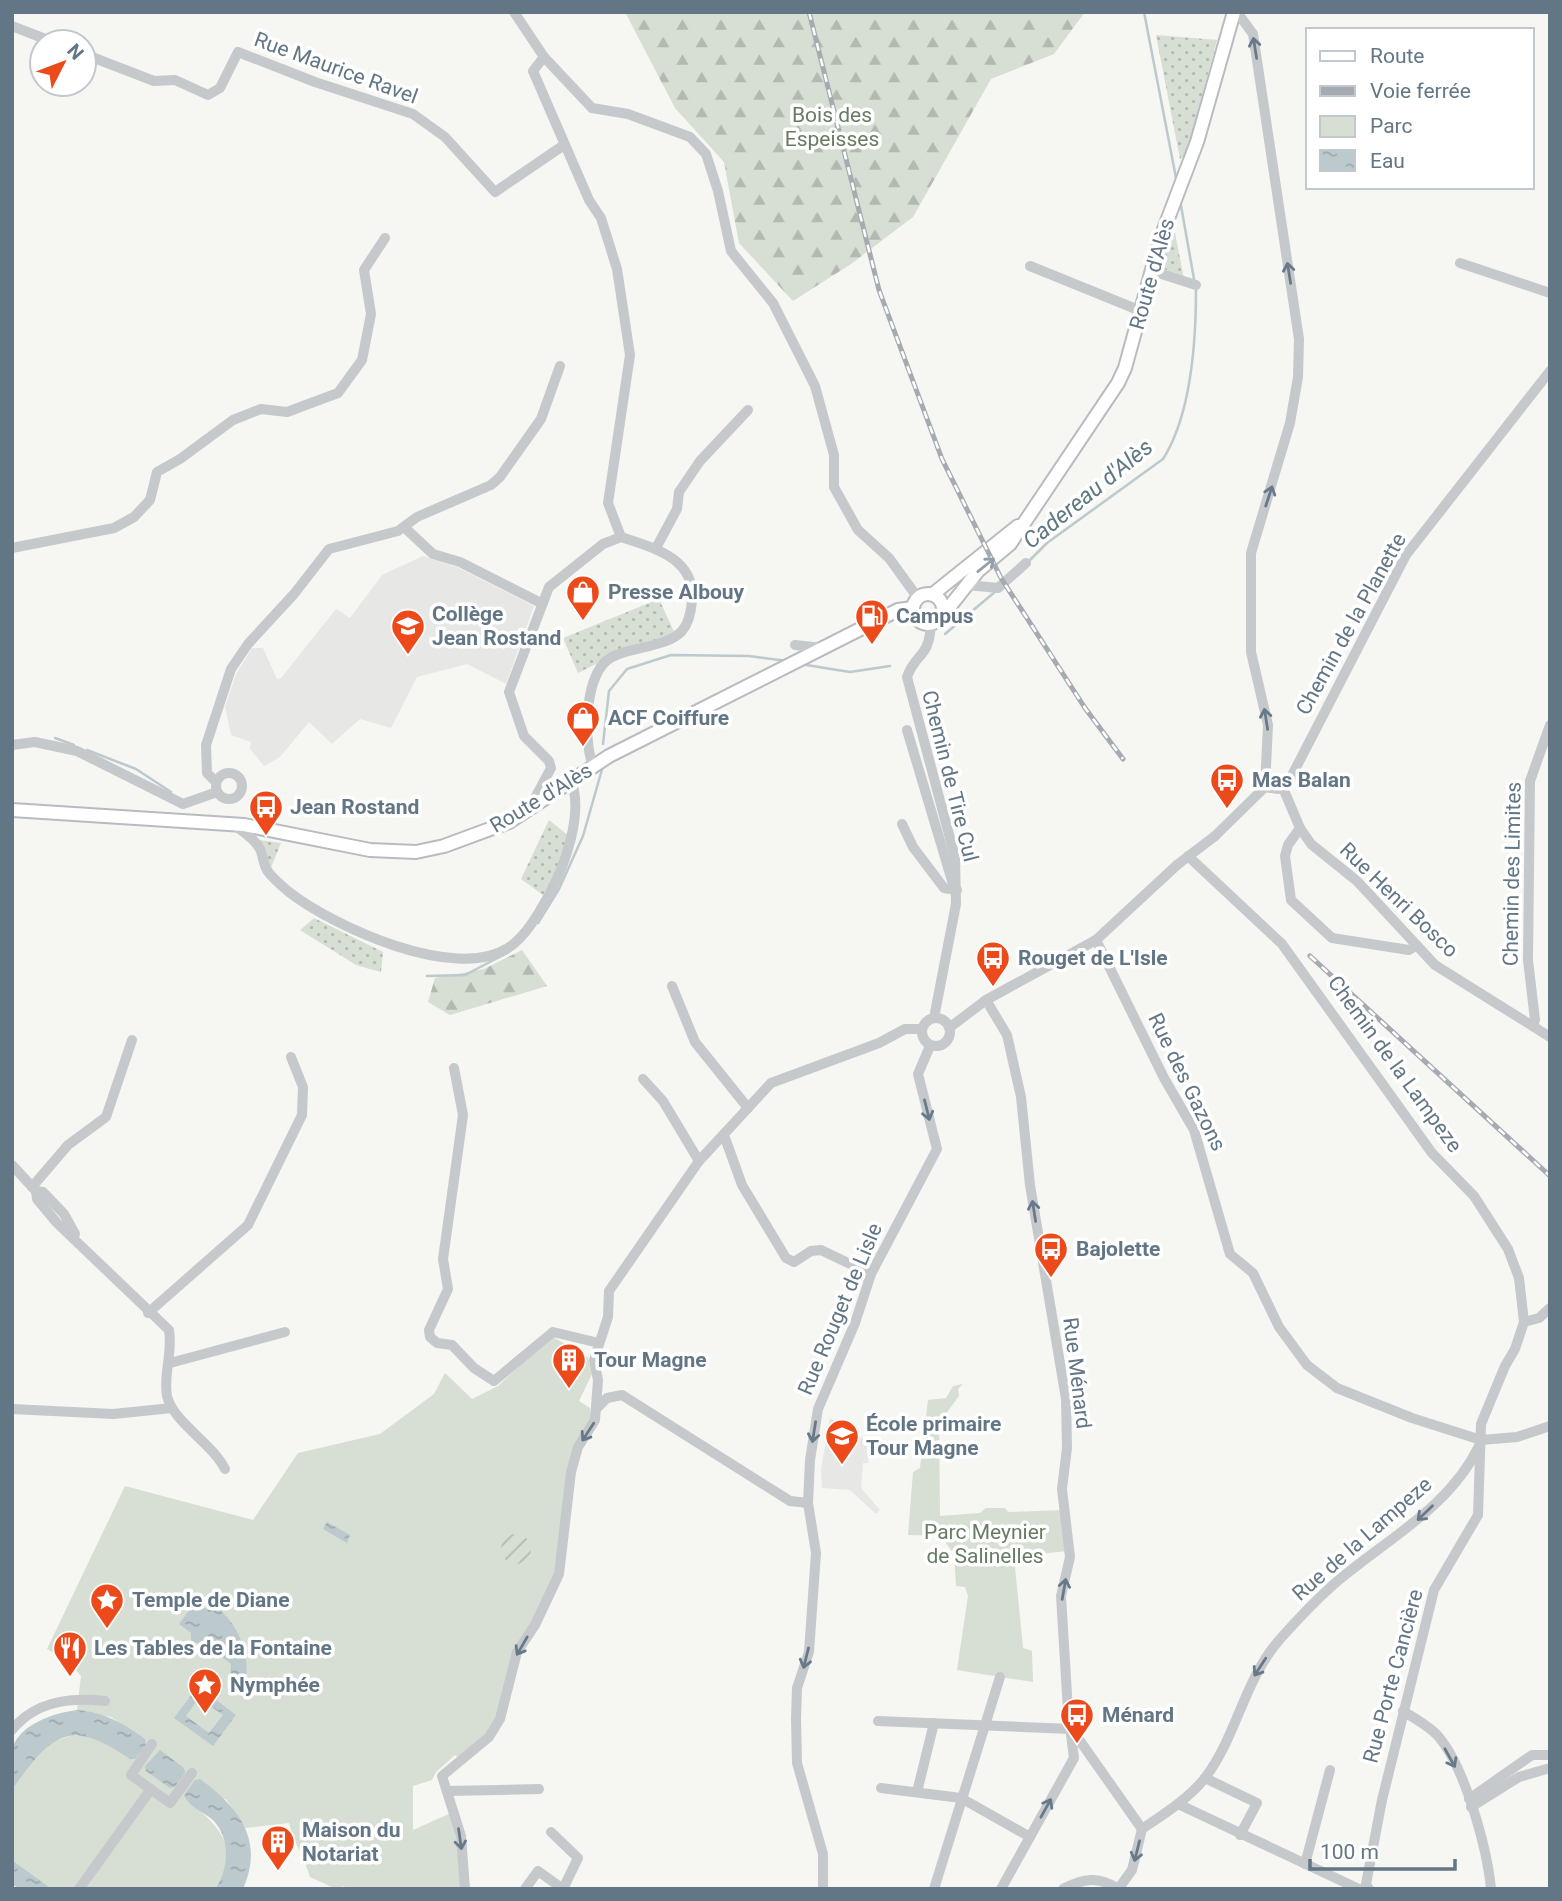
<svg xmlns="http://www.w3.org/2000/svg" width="1562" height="1901" font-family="Roboto,sans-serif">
  <defs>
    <pattern id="grass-dots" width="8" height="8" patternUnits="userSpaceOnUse" patternTransform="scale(1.75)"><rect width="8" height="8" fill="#d7ded3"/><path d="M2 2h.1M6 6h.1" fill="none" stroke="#b2b9b1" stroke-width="1.8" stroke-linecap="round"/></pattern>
    <pattern id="forest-firs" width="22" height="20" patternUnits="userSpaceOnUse" patternTransform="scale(1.75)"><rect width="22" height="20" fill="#d7ded3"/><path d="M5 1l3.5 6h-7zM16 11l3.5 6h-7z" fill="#b2b9b1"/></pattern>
    <pattern id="garden-furrows" width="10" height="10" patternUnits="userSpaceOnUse" patternTransform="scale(1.75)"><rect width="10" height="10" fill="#d7ded3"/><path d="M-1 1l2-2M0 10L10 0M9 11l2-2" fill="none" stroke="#b2b9b1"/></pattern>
    <pattern id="water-ripples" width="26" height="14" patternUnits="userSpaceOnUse" patternTransform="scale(1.75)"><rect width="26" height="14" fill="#bcc9cd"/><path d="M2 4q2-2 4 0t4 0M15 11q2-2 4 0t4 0" fill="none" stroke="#9ca8ac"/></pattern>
  </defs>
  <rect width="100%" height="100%" fill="#f6f6f2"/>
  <g fill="#e7e8e6">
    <polygon points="423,556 457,567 534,606 506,684 467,664 417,677 391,728 360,719 332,744 309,722 280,757 264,766 250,749 251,742 231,735 225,707 236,674 252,648 263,648 277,679 281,678 336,609 350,618 382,575"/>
    <polygon points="830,1418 870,1443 868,1463 863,1463 861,1488 880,1510 876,1514 850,1490 822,1488 821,1469"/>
  </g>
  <g fill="url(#grass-dots)">
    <polygon points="1156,35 1217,40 1186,155 1180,159"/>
    <polygon points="1171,233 1175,233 1184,279 1160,267 1160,260"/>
    <polygon points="659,599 676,636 610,657 578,673 563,638"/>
    <polygon points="549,820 569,836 557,874 543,895 521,879"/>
    <polygon points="253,839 281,843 270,870"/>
    <polygon points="314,918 383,952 381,972 356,965 300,930"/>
  </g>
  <g fill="url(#forest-firs)">
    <polygon points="625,12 1085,12 1054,54 991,79 913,217 851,264 793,301 739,243 724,162 675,108"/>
    <polygon points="522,950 547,986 450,1015 428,1002 435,978 484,969"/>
  </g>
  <g fill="#d7ded3">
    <path d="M551,1336L588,1357L592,1374L579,1401L590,1408L592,1420L576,1445L553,1580L535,1617L497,1717L491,1730L459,1758L455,1755L436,1772L432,1780L413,1786V1830L453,1812L462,1889H347L344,1886L336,1889L310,1877C304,1857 294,1843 289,1823L245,1828L226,1799L186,1800C218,1824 243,1848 215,1889H52L12,1860V1790L41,1750L54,1741L70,1736H86L110,1745L144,1739L111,1717L77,1710L81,1676L66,1659L47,1649L125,1486L253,1520L298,1453L380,1434L434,1394L445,1373L472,1399L498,1386Z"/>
    <polygon points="963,1384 958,1389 959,1396 939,1423 940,1516 980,1513 986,1508 1005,1508 1008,1512 1063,1510 1067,1551 1014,1557 1023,1648 1032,1651 1033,1682 957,1670 968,1596 965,1587 956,1586 954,1554 941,1536 908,1535 913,1472 920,1468 928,1400 946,1398 953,1386"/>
  </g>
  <circle fill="url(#garden-furrows)" cx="516" cy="1549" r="15"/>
  <g fill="url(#water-ripples)" fill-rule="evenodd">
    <polygon points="327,1522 350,1535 347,1543 323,1529"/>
    <path d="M201,1603L206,1609L221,1611C240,1628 251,1658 245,1683L230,1681L231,1664L213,1650L203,1652L201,1643H191V1633L179,1624L193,1605Z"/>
    <path d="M198,1686L236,1715L213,1746L174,1718ZM199,1698L223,1715L209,1733L186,1716Z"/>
    <path d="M77,1710C104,1712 123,1723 145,1739L146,1745L135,1759H130C68,1716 51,1735 12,1790C12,1777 10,1762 12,1750C18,1724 55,1713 77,1710Z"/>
    <polygon points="160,1750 184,1768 185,1773 175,1787 170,1788 146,1771 145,1766"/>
    <path d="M200,1779C238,1807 265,1839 243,1889H215C229,1869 231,1839 213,1820C204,1812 188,1807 184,1795L195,1780Z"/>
    <polygon points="12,1860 52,1889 19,1889 12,1884"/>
  </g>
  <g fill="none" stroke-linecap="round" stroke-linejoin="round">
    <g stroke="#bcc9cd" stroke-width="2.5">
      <polyline points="1144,12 1177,183"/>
      <polyline points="1180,200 1194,279"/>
      <path d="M1029,561L1047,543L1163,459C1191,415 1196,341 1196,289"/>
      <polyline points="945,634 996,591"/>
      <polyline points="800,664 850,672 890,666"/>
      <polyline points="55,738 74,745"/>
      <polyline points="603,744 609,691 627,669 671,655 749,656 787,661"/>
      <polyline points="87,750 136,769 171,792"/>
      <polyline points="538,923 559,889 583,836 603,766"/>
      <polyline points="427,976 465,975 509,952"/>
    </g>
    <g stroke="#b8bcc0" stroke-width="16">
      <g id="major">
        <circle cx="928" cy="609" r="15"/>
        <polyline points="933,594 1018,526"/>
        <polyline points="943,615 978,571 1010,544 1118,383 1125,368 1161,237 1197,142 1234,12"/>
        <polyline points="12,810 244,825 370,850 416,852 444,846 509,822 609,756 898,610 913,608"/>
      </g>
    </g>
    <g stroke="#c5c9cc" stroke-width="10">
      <polyline points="514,12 544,57 533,71 589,200 601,218 617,269 630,355 608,503 621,537 603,544 549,587 509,692 524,736 549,761 551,768 529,809"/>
      <polyline points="1237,12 1253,34 1299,339 1298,377 1290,423 1251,553 1251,652 1268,725 1265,787"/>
      <polyline points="12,26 53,42"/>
      <polyline points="84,54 154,81 175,80 208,95 220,88 238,52 315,82 413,114 445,137 495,192 564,145"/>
      <polyline points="544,57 592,108 628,114 690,137 706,154 718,191 731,251 773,303 815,386 834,455 834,487 858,530 889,558 918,598"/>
      <polyline points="1460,263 1550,293"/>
      <polyline points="1030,266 1141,311"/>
      <polyline points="1152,271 1196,285"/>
      <polyline points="404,527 433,554 460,562 541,603"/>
      <polyline points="12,548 114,528 134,517 150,500 157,472 180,459 233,420 261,409 287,412 338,393 362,360 371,314 364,270 385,238"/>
      <polyline points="656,548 677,509 679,492 700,461 748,410"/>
      <polyline points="967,585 998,588 1026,563"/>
      <path d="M931,624C929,659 916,652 907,677L955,857L956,904L934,1018"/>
      <polyline points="795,645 822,648"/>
      <polyline points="907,730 953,884"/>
      <polyline points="12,745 35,742 77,751 183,804 217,792"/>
      <path d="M593,766C583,740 584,671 612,657C632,646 666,648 682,631C689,623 691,612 692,601C696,558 654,548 621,537"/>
      <circle cx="229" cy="786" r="13"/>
      <polyline points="216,782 207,773 206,745 231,669 248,644 294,594 329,549 398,531 417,517 491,485 500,477 541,419 560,366"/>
      <polyline points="1265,787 1278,789 1287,785 1406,555 1550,371"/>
      <polyline points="1283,788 1300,828 1311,844 1357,881 1435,965 1550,1037"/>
      <path d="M233,824C242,831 255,839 260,849C263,855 263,864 267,870C271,877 282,886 289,892C334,927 455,982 508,948C526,937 540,911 550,893C565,865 584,812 571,781"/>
      <polyline points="902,824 913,847 944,888 957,890"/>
      <polyline points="1300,828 1288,845 1285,856 1291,900 1332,938 1409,950 1416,946"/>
      <polyline points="1215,836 1265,787"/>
      <polyline points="1188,856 1282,944 1432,1153 1474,1196 1508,1249 1519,1278 1524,1322"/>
      <polyline points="1096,940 1164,1078 1194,1130 1230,1254 1253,1273 1279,1327 1307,1365 1337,1388 1412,1418 1481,1440 1517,1437 1550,1426"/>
      <polyline points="672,986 695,1042 748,1108"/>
      <polyline points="986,1000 1007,1035 1021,1097 1030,1185 1066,1399 1067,1448 1062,1489 1070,1557 1061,1596 1068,1711 1074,1758 1001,1889"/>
      <circle cx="936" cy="1032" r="14"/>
      <polyline points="1533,1026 1535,1020 1528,960 1530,781 1550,725"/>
      <polyline points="949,1028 986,1000 1096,940 1177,865"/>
      <polyline points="454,1068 463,1115 443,1259 448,1289 429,1330 430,1337 437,1343 452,1345 474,1368 494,1381 553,1332 599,1343"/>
      <polyline points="643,1079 663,1101 699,1161"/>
      <polyline points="724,1135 742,1185 786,1258 794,1262 811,1251 821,1250 871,1274"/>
      <path d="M12,1165L36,1191L37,1199L57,1223L169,1330C173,1352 163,1375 167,1396C173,1422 212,1443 225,1469"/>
      <polyline points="32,1187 68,1145 106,1117 132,1040"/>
      <polyline points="36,1191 43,1192 64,1214 75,1234"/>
      <polyline points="148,1313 248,1225 302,1115 303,1087 291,1057"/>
      <polyline points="170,1363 285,1332"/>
      <polyline points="597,1408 607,1398 622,1395 790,1501 808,1503"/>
      <polyline points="12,1409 113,1414 172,1408"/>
      <path d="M1403,1711C1414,1718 1429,1726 1438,1736C1465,1767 1487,1848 1491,1889"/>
      <polyline points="878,1721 1071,1729"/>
      <path d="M12,1730C35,1701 70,1697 105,1701"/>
      <polyline points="1073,1731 1142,1829"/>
      <polyline points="152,1744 131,1775 170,1803 192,1773"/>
      <polyline points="1205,1778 1257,1803 1240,1835"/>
      <polyline points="881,1788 961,1798 1030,1837"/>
      <polyline points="448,1791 539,1789"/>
      <polyline points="917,1792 934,1723"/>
      <polyline points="1469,1799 1532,1755 1550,1755"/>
      <polyline points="1178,1804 1359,1889"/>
      <polyline points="1471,1807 1519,1777 1550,1768"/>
      <polyline points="551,1832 578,1858 563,1889"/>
      <polyline points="1305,1864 1330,1770"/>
      <path d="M1119,1888L1132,1870L1142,1829C1164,1814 1188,1799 1205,1778C1237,1736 1244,1679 1281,1638C1297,1620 1315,1601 1333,1585C1383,1541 1449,1509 1479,1446"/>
      <polyline points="79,1889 151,1789"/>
      <polyline points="465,1889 461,1836 442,1776 489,1737 500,1719 517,1652 535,1625 559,1574 571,1472 578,1447 595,1420 598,1380 594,1360 608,1317 609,1291 699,1161 771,1083 879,1043 905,1029 921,1029"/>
      <polyline points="525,1889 538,1871 563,1889"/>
      <polyline points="823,1889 823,1854 797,1763 796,1719 797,1688 809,1652 816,1553 808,1503 810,1460 818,1409 855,1323 871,1274 937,1149 918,1074 930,1046"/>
      <polyline points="934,1889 1000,1677"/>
      <path d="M1063,1889C1084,1878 1098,1876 1119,1889"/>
      <polyline points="1369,1889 1366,1884 1382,1800 1434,1590 1478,1515 1481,1424 1505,1366 1515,1349 1524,1322 1539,1318 1550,1308"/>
    </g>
    <use href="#major" stroke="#fff" stroke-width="12"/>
    <g stroke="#a5abb1" stroke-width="5">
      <g id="rail">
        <polyline points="809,12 879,290 942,459 1001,578 1085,708 1123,759"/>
        <polyline points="1310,956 1550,1176"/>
      </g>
    </g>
    <use href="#rail" stroke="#fff" stroke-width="2.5" stroke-dasharray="8" stroke-linecap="butt"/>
    <polyline stroke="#c5c9cc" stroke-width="10" points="1177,865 1215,836"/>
  </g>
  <defs><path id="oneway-shaft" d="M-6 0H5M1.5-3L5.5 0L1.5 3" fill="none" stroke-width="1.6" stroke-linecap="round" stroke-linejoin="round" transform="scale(1.75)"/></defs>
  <g stroke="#687a89">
    <use href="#oneway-shaft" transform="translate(1255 48) rotate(-99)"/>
    <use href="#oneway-shaft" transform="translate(1289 273) rotate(-99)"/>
    <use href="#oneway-shaft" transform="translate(1269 496) rotate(-72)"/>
    <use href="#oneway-shaft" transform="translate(1266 719) rotate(-99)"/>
    <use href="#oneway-shaft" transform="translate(927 1110) rotate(76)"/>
    <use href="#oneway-shaft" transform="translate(1034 1211) rotate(-99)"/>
    <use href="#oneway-shaft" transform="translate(588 1432) rotate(123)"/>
    <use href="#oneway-shaft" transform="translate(814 1432) rotate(99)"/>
    <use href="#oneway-shaft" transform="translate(1425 1513) rotate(136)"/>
    <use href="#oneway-shaft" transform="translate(1064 1589) rotate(-80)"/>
    <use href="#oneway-shaft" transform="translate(522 1646) rotate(120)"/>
    <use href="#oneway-shaft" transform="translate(806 1658) rotate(104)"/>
    <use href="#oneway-shaft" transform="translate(1260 1667) rotate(123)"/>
    <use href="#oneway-shaft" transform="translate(1450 1758) rotate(61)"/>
    <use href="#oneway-shaft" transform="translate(1046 1808) rotate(-61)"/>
    <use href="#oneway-shaft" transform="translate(460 1839) rotate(82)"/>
    <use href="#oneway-shaft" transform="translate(1137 1851) rotate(104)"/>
  </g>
  <use stroke="#929faa" href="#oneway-shaft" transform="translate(986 565) rotate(-39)"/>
  <defs>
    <g id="shop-pin" transform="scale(1.75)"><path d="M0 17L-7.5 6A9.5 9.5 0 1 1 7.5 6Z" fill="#ed4a1b" stroke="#fff"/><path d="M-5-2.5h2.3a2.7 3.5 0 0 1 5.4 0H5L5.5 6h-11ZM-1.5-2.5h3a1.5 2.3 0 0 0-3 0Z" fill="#fff"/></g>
    <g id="fuel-pin" transform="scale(1.75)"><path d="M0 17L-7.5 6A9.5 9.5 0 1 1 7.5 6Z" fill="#ed4a1b" stroke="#fff"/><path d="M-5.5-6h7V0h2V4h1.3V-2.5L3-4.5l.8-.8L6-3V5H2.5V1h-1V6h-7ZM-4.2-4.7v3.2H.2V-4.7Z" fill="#fff"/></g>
    <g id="school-pin" transform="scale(1.75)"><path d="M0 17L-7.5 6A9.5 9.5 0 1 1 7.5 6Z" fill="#ed4a1b" stroke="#fff"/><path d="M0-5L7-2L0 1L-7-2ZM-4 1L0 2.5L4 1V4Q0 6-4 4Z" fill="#fff"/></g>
    <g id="bus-pin" transform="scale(1.75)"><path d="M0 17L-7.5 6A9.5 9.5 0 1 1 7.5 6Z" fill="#ed4a1b" stroke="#fff"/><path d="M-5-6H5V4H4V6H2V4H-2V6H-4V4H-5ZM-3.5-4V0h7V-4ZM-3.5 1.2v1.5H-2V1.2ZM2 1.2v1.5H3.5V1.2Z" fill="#fff"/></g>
    <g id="building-pin" transform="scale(1.75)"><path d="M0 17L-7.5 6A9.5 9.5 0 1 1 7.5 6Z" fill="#ed4a1b" stroke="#fff"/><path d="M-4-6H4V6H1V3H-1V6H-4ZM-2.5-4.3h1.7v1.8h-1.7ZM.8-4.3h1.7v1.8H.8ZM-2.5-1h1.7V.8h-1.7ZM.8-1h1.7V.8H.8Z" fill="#fff"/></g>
    <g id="sight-pin" transform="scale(1.75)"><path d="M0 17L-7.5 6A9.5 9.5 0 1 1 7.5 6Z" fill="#ed4a1b" stroke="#fff"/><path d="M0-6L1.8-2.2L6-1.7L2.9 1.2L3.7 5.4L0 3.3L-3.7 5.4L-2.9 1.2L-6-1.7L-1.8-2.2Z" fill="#fff"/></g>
    <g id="restaurant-pin" transform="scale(1.75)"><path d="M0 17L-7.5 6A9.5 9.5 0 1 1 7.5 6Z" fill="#ed4a1b" stroke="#fff"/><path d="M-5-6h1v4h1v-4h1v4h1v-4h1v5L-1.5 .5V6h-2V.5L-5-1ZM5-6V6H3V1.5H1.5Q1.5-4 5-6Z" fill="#fff"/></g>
  </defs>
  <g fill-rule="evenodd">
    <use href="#shop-pin" x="583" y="592"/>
    <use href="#fuel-pin" x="872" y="616"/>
    <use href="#school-pin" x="408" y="626"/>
    <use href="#shop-pin" x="583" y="718"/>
    <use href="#bus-pin" x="1227" y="780"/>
    <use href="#bus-pin" x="266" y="807"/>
    <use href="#bus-pin" x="993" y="958"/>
    <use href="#bus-pin" x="1051" y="1249"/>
    <use href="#building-pin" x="569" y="1360"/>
    <use href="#school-pin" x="842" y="1436"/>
    <use href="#sight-pin" x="107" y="1600"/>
    <use href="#restaurant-pin" x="70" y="1648"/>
    <use href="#sight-pin" x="205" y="1685"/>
    <use href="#bus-pin" x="1077" y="1715"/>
    <use href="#building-pin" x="278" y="1842"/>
  </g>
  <g text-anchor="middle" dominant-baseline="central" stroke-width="7" stroke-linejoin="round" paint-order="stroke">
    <g font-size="21" fill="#637685" stroke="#fff">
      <text transform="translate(336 68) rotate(20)">Rue Maurice Ravel</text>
      <text transform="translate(1152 274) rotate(-74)">Route d'Alès</text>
      <text transform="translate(1351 624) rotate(-61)">Chemin de la Planette</text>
      <text transform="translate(950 776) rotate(76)">Chemin de Tire Cul</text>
      <text transform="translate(541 798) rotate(-31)">Route d'Alès</text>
      <text transform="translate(1512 874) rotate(-89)">Chemin des Limites</text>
      <text transform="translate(1399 900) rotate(44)">Rue Henri Bosco</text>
      <text transform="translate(1395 1064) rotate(54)">Chemin de la Lampeze</text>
      <text transform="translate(1187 1082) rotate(64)">Rue des Gazons</text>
      <text transform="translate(840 1309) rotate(-67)">Rue Rouget de Lisle</text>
      <text transform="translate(1077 1373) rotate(83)">Rue Ménard</text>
      <text transform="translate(1362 1539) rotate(-41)">Rue de la Lampeze</text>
      <text transform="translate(1393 1676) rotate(-75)">Rue Porte Cancière</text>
    </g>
    <g font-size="21" fill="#687c63" stroke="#fff">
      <text x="832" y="115">Bois des<tspan x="832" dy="24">Espeisses</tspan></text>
      <text x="985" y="1532">Parc Meynier<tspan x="985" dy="24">de Salinelles</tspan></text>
    </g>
    <g font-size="21" font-weight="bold" fill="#637685" stroke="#fff" text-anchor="start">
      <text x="608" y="592">Presse Albouy</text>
      <text x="432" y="614">Collège<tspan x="432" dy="24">Jean Rostand</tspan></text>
      <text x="896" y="616">Campus</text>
      <text x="608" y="718">ACF Coiffure</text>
      <text x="1252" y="780">Mas Balan</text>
      <text x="290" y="807">Jean Rostand</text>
      <text x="1018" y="958">Rouget de L'Isle</text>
      <text x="1076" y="1249">Bajolette</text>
      <text x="594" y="1360">Tour Magne</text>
      <text x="866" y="1424">École primaire<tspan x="866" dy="24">Tour Magne</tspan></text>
      <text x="132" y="1600">Temple de Diane</text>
      <text x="94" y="1648">Les Tables de la Fontaine</text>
      <text x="230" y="1685">Nymphée</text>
      <text x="1102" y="1715">Ménard</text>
      <text x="302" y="1830">Maison du<tspan x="302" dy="24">Notariat</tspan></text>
    </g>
    <g font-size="23" font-style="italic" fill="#5f7982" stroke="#fff">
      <text transform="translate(1088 494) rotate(-39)">Cadereau d'Alès</text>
    </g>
  </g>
  <rect width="1562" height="1901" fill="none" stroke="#637685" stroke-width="28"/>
  <rect x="1306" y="28" width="228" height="161" fill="#ffffff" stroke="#c1c8ce" stroke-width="2"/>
  <rect x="1320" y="51" width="35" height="10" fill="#ffffff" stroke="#c1c8ce" stroke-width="2"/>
  <text x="1370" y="63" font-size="21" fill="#637685">Route</text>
  <rect x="1320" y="86" width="35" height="10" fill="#a5abb1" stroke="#c1c8ce" stroke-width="2"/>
  <text x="1370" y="98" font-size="21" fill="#637685">Voie ferrée</text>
  <rect x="1320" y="116" width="35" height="21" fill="#d7ded3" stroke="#c1c8ce" stroke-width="2"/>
  <text x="1370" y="133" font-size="21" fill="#637685">Parc</text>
  <rect x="1320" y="150" width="35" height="21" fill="url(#water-ripples)" stroke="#c1c8ce" stroke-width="2"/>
  <text x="1370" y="168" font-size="21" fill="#637685">Eau</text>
  <g transform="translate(63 63) rotate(48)"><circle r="33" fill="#ffffff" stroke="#c1c8ce" stroke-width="2"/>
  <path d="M0-5L12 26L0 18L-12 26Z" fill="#ed4a1b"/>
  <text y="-10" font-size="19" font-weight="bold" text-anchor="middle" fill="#637685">N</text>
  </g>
  <path d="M1310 1859v10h145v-10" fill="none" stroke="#637685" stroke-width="3.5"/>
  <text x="1320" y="1859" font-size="21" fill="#637685" stroke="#ffffff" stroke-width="5" paint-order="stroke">100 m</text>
</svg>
